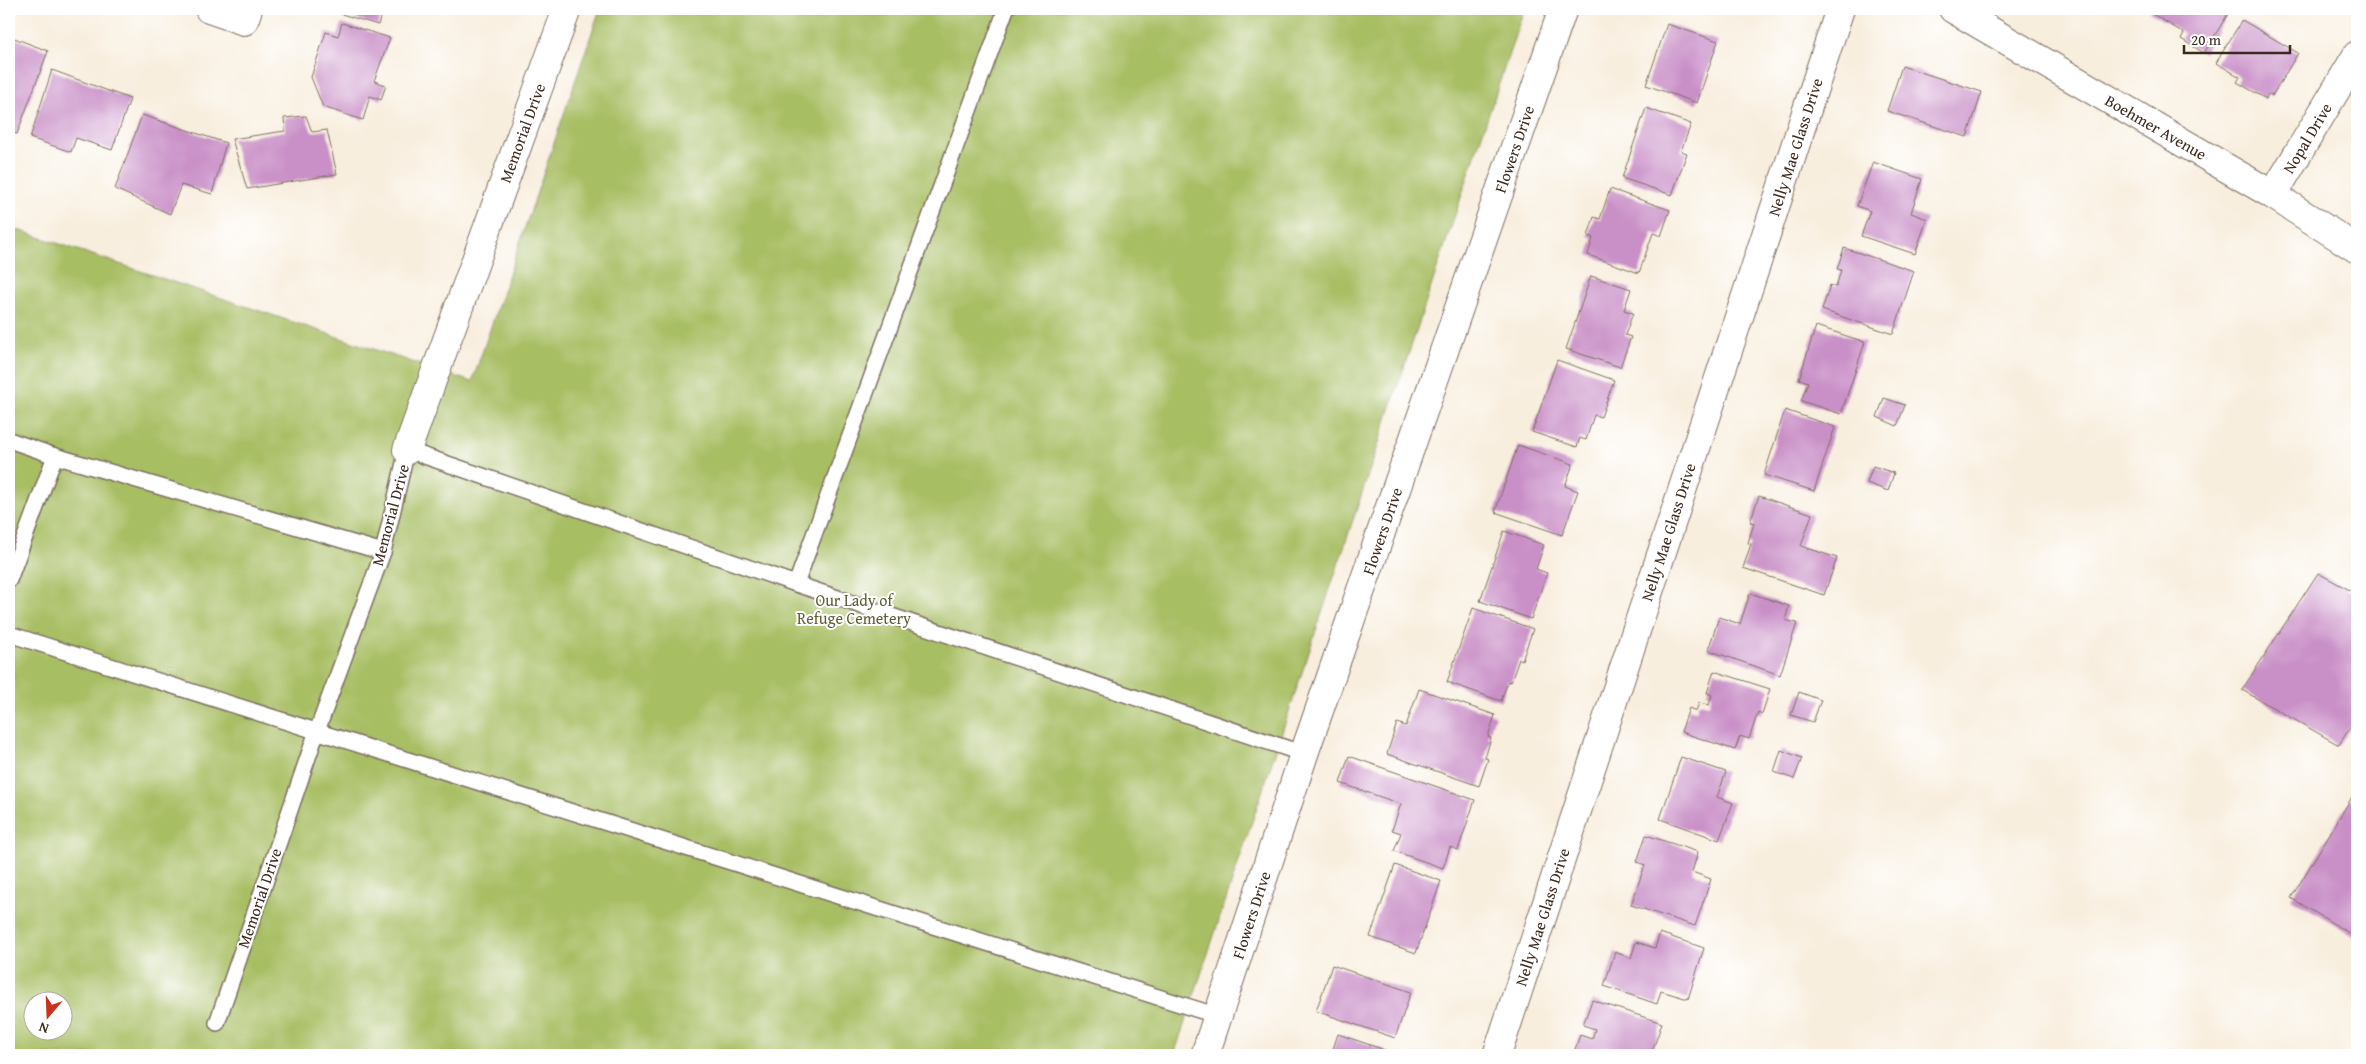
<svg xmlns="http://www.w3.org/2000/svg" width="2366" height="1064" font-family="'Gentium Book Plus',serif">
  <rect width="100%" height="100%" fill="#fff"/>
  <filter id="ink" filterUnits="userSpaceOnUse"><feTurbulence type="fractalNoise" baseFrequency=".02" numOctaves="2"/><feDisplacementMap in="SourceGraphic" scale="10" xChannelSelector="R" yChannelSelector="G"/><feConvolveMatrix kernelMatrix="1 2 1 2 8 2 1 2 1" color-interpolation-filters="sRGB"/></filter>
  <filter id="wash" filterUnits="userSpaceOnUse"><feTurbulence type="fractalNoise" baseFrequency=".0096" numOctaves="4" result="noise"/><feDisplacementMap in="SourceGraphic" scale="20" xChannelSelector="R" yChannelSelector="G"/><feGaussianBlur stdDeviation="1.12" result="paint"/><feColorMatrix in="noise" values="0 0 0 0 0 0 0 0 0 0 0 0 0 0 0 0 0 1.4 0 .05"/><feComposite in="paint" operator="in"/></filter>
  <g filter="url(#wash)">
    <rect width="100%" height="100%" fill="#f8eede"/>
    <path fill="#a8be63" stroke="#727440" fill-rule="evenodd" d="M600,9H1524L1174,1055H9V227L472,382ZM32,1002H62V1032H32Z"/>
    <g id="blocks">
      <g fill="#c990c7">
        <polygon points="325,9 383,9 378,25"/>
        <polygon points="2151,9 2231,9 2204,53 2181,39 2184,33 2149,12"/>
        <polygon points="2242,20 2298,53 2272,96 2268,94 2266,99 2237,82 2240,77 2216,63"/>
        <polygon points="342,23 390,38 374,81 386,85 381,100 370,96 363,120 323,107 311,77 326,32 338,36"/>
        <polygon points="1667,24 1718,41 1697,103 1646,85"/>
        <polygon points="9,36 48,51 17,134 9,132"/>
        <polygon points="1902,66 1982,92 1967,137 1887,111"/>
        <polygon points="52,70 130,99 112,150 76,138 71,152 30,138"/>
        <polygon points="1646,108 1691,124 1681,151 1687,153 1672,195 1622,178"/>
        <polygon points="142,115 226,143 212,194 181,185 170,214 115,189"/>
        <polygon points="306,116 312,132 327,130 337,174 247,189 232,139 285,131 284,118"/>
        <polygon points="1873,162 1922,179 1911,213 1927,219 1915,254 1861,236 1870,211 1857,206"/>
        <polygon points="1610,189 1670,210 1661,236 1653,233 1639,273 1588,255 1593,238 1588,236 1594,217 1600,219"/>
        <polygon points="1844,248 1914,271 1893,334 1822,310 1830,285 1836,287 1841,270 1837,269"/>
        <polygon points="1591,276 1631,289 1624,310 1633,313 1625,335 1631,337 1620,367 1566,349"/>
        <polygon points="1816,326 1865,342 1841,414 1801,401 1808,382 1799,379"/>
        <polygon points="1557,360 1614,380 1601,417 1594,415 1586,440 1580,438 1577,447 1532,432"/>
        <polygon points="1884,398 1905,405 1897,426 1877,417"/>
        <polygon points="1785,410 1835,427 1814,491 1764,475"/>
        <polygon points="1518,445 1573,464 1565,486 1578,491 1562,535 1495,512"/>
        <polygon points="1873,466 1894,473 1888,491 1867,483"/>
        <polygon points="1759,496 1812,514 1801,546 1837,558 1824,595 1743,568 1751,544 1748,543 1754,523 1750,522"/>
        <polygon points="1504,531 1544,545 1536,569 1547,573 1531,619 1480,601"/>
        <polygon points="2318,573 2357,594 2357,716 2339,745 2242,690"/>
        <polygon points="1750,593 1789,606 1785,620 1797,623 1780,675 1708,650 1719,617 1740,624"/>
        <polygon points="1473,608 1533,629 1522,660 1519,659 1511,682 1508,681 1501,701 1447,682"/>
        <polygon points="1714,671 1770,689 1762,714 1758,712 1749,739 1740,736 1735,750 1681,732 1689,708 1696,711 1699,703 1709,705 1712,695 1707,693"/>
        <polygon points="1419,689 1495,715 1488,737 1491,738 1485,758 1488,759 1479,786 1387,754 1397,723 1406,726"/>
        <polygon points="1799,692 1821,700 1813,722 1791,715"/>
        <polygon points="1781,750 1802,758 1794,779 1774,772"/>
        <polygon points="1349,756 1475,800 1458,850 1450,847 1443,868 1394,851 1401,833 1392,830 1401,804 1340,783"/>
        <polygon points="1681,757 1726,772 1717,797 1733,803 1719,840 1660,819"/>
        <polygon points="2355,792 2357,793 2357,938 2291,898"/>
        <polygon points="1646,835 1698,852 1692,872 1711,879 1695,926 1631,905 1645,865 1637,862"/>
        <polygon points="1395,865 1441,881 1416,953 1370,937"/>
        <polygon points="1660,933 1704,948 1688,999 1661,991 1657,1004 1604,986 1615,952 1631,958 1636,942 1655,948"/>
        <polygon points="1332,965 1411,992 1395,1038 1316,1011"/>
        <polygon points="1592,1000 1662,1023 1651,1055 1573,1055 1580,1035 1592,1039 1595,1029 1583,1025"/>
        <polygon points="1338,1034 1385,1050 1383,1055 1331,1055"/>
      </g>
    </g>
  </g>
  <g filter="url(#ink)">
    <use href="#blocks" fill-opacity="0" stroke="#7d6f61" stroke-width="1"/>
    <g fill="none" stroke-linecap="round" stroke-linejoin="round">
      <g stroke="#7d6f61" stroke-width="18">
        <g id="service">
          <polyline points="9,440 55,456 383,552"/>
          <polyline points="9,580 55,456"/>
          <polyline points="796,584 1006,9"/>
          <polyline points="9,634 1218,1016"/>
          <polyline points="217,1023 317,731 383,552 407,450 796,584 1304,754"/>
        </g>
      </g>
      <g stroke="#7d6f61" stroke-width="30">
        <g id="minor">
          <polyline points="209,9 244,21 248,9"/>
          <polyline points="1953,9 2273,195 2357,249"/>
          <polyline points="2273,195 2357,55"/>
          <polyline points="407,450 567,9"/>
          <polyline points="1497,1055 1840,9"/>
        </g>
      </g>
      <g stroke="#7d6f61" stroke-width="30">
        <polyline id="tertiary" points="1205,1055 1304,754 1563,9"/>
      </g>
      <use href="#service" stroke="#fff" stroke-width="15"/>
      <use href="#minor" stroke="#fff" stroke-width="28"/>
      <use href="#tertiary" stroke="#fff" stroke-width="28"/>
    </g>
  </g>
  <g text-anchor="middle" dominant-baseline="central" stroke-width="4" stroke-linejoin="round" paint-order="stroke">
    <g font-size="16" fill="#3b2a1e" stroke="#fff">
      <text transform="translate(2156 127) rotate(30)">Boehmer Avenue</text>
      <text transform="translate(522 133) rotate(-70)">Memorial Drive</text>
      <text transform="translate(2307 138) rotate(-59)">Nopal Drive</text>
      <text transform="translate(1795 147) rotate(-72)">Nelly Mae Glass Drive</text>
      <text transform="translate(1514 149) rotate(-71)">Flowers Drive</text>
      <text transform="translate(390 515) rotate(-75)">Memorial Drive</text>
      <text transform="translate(1382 531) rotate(-71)">Flowers Drive</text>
      <text transform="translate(1668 532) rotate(-72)">Nelly Mae Glass Drive</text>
      <text transform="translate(259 898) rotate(-71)">Memorial Drive</text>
      <text transform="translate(1251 915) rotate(-72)">Flowers Drive</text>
      <text transform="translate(1542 917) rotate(-72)">Nelly Mae Glass Drive</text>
    </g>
    <g font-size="16" fill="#615e36" stroke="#fff">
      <text x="854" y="600">Our Lady of<tspan x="854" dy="18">Refuge Cemetery</tspan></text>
    </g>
  </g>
  <rect width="2366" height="1064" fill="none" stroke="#fff" stroke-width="30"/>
  <g transform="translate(48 1016) rotate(199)"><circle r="24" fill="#ffffff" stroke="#b1aaa5"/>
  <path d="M0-4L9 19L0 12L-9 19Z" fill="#c8321e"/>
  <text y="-8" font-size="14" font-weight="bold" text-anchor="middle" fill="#3b2a1e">N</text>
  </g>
  <path d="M2184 45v8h106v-8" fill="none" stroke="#3b2a1e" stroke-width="2.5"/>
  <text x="2191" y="45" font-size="15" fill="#3b2a1e" stroke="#ffffff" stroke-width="4" paint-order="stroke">20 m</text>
</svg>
